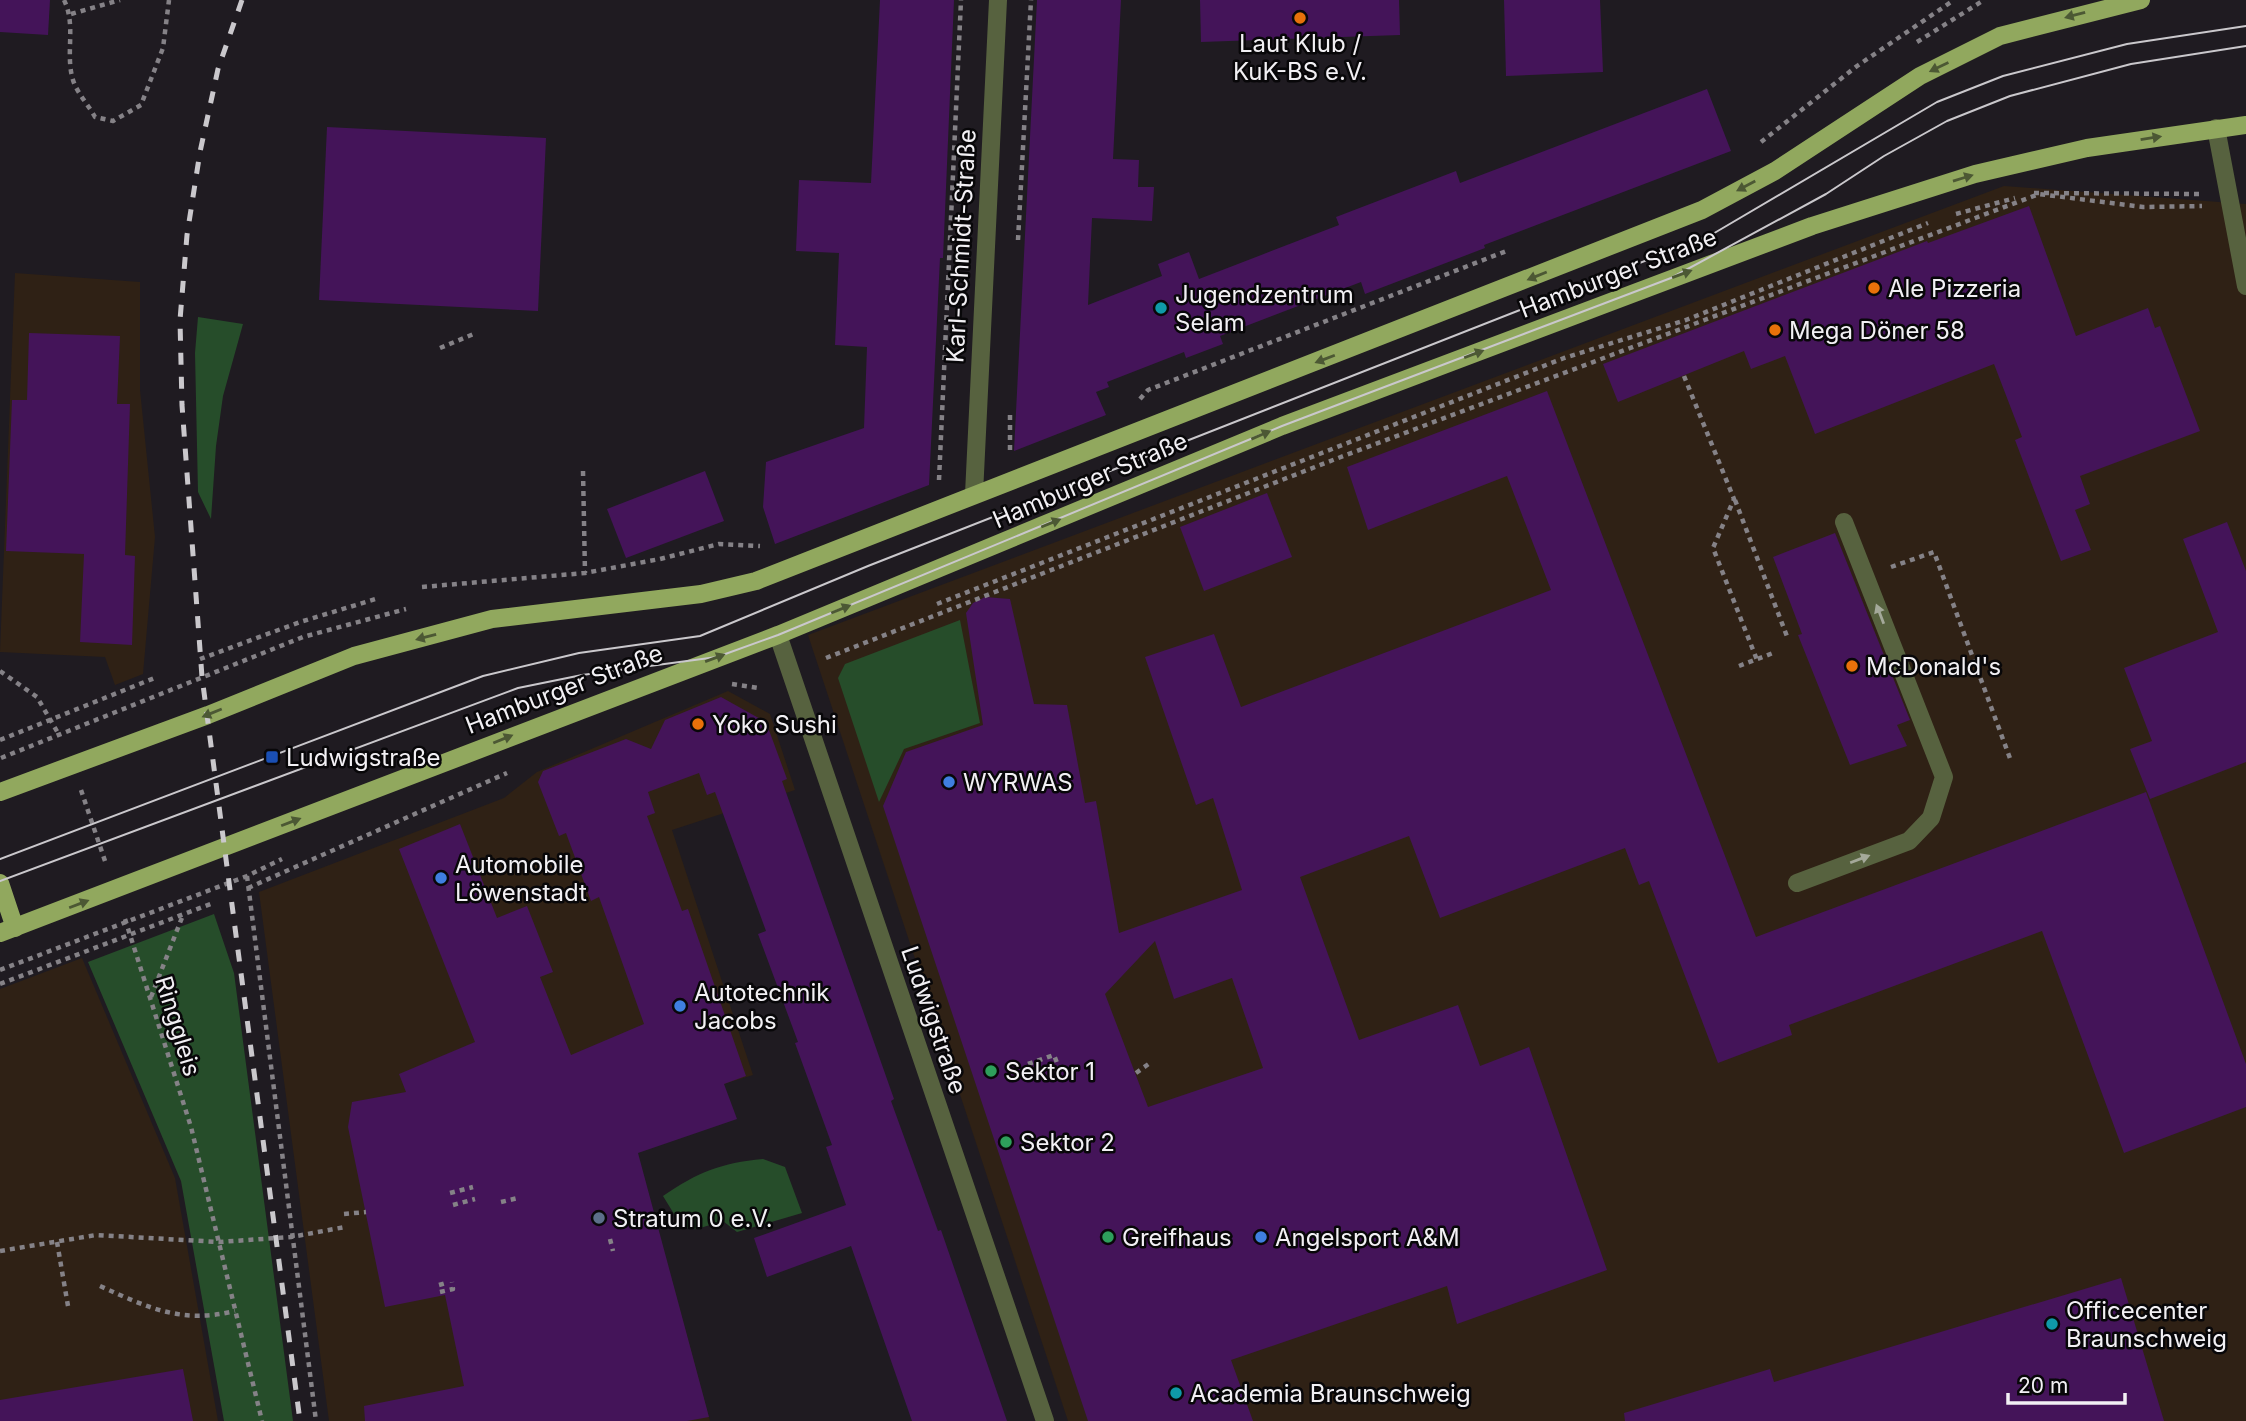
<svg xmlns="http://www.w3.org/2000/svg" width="2246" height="1421" font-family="Inter,sans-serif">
  <rect width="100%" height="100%" fill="#1f1b21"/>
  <g fill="#2f2115">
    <polygon points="2004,186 2246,204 2246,1421 1068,1421 808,635"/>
    <polygon points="15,273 140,282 140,390 155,537 143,674 115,685 105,657 0,652"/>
    <polygon points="728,691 770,714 795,790 672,830 753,1075 724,1084 635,1144 710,1421 329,1421 259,892 504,798 537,772"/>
    <polygon points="82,958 175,1178 218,1421 0,1421 0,989"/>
  </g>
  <g fill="#264d2a">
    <polygon points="198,317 243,324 223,396 216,446 211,519 198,492 195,353"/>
    <polygon points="960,620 980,723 904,749 879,802 838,678 845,664"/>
    <polygon points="214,914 234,973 293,1421 224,1421 181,1181 88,962"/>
    <path d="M763,1159L785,1167L802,1213L737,1232L723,1221L697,1229L682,1227L663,1196C698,1172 721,1163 763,1159Z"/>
  </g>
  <g fill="#441459" fill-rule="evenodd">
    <polygon points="0,0 50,0 48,35 0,32"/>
    <polygon points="880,0 954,0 943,258 940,258 929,485 775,544 763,507 766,462 864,428 867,347 835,345 839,253 796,251 799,180 871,183"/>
    <polygon points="1037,0 1121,0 1113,159 1139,160 1138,187 1154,187 1152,221 1092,218 1088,305 1162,276 1158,264 1189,252 1199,279 1339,225 1336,217 1456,171 1460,183 1707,89 1731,151 1484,245 1485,248 1365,294 1361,282 1220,336 1223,344 1186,358 1184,352 1107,382 1109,387 1096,392 1106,415 1014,451"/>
    <polygon points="1200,0 1399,0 1400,35 1201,42"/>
    <polygon points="1504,0 1600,0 1603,72 1506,76"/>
    <polygon points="327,127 546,138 538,311 319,300"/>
    <polygon points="2029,206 2076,336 2148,308 2155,328 2160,326 2200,431 2080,476 2090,504 2075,510 2091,550 2061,561 2015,440 2022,437 1994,364 1815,434 1785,356 1751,369 1744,351 1618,402 1603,364 1927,241 1928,243"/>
    <polygon points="29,333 120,336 117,404 130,404 125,555 135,556 132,645 80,642 84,554 6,551 12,400 27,400"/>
    <path d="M1547,391L1756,937L2146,792L2246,1064V1107L2124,1153L2042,931L1789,1025L1792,1035L1718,1063L1649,881L1639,885L1625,848L1440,918L1409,836L1300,877L1359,1040L1458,1005L1480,1066L1529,1047L1607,1270L1457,1324L1447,1286L1231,1360L1253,1421H1088L883,806L906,752L983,725L966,613L973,603L985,597L1010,599L1034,704L1067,705L1085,803L1096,801L1119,933L1242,890L1213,798L1196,805L1145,657L1214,634L1241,707L1551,590L1507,476L1368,530L1347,467ZM1155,941L1174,999L1232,978L1263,1068L1148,1107L1105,994Z"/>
    <polygon points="705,471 724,521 626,558 607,509"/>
    <polygon points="1267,493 1292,557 1204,591 1180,527"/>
    <polygon points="2227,522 2246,571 2246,762 2150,799 2130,749 2152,741 2124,668 2218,632 2183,539"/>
    <polygon points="1835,533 1910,720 1897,725 1907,746 1850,765 1798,635 1802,634 1773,557"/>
    <polygon points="721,697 766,722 787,779 782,781 894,1099 891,1101 938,1231 941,1230 1007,1421 912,1421 851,1246 767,1277 754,1238 846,1205 826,1147 832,1145 795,1043 798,1042 758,934 766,931 715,792 707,795 699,773 648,792 655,813 647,816 682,911 688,909 746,1076 724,1084 737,1119 638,1153 709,1417 687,1421 365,1421 364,1406 464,1386 445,1295 385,1307 348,1127 352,1102 406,1092 399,1074 475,1042 399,849 460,824 497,918 527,906 553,972 540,977 571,1055 644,1024 599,897 591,901 566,833 559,836 538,782 543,771 626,739 651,749 665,720"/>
    <polygon points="2121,1278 2164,1421 1625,1421 1624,1413 1770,1369 1774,1382"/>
    <polygon points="183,1369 193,1421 0,1421 0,1400"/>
  </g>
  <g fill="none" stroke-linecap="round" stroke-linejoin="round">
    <g stroke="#858287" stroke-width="4.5" stroke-dasharray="5 5" stroke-linecap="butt">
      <path d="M64,0C77,26 64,56 74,83C79,95 89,106 95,117L113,121L141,105L163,48L169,0"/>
      <polyline points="71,14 120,0"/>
      <polyline points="1917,42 1984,0"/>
      <polyline points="1761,142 1857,66 1954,0"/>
      <polyline points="2034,193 2200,194"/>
      <polyline points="1956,214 2015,198"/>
      <polyline points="1018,240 1031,0"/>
      <polyline points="440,348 476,333"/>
      <polyline points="1684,376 1734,499 1713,548 1757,660"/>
      <polyline points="1140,399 1148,390 1509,250"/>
      <polyline points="1010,450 1010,413"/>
      <polyline points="583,471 585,573"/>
      <polyline points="939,480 961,0"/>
      <polyline points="1735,500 1788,639"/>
      <polyline points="1891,567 1934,552 2011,761"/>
      <polyline points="422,587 585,573 660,559 719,544 760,546"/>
      <polyline points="937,604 1564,358 1686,320 1928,223"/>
      <polyline points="826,658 1333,460 2039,194 2143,207 2202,206"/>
      <polyline points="200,659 300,622 379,598"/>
      <polyline points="1739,666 1773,653"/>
      <polyline points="0,671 37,697 58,733"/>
      <polyline points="732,684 759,688"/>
      <polyline points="0,740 157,677"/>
      <polyline points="1,758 303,637 406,609"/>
      <polyline points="81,790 105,861"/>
      <polyline points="247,876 316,1421"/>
      <polyline points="248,888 507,773"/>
      <polyline points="125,919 191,1127 262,1421"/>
      <polyline points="0,970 247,876 282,859"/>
      <polyline points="0,984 213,903"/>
      <polyline points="151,997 183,915"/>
      <polyline points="1028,1064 1054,1055 1059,1068"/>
      <polyline points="1136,1073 1150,1063"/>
      <polyline points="450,1193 473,1187"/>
      <polyline points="501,1202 518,1198"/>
      <polyline points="453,1205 475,1199"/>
      <polyline points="344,1214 366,1212"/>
      <polyline points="610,1239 613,1251"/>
      <polyline points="57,1242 68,1306"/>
      <polyline points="0,1251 96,1235 219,1242 291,1237 345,1227"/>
      <polyline points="439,1285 446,1283"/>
      <path d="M100,1286C149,1308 181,1324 235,1311"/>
      <polyline points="440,1292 453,1289 452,1282"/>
    </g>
    <polyline stroke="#57623f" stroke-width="18" points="1797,883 1909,841 1931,818 1944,777 1844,522"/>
    <g stroke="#57623f" stroke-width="18">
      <polyline points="2216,128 2246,286"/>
      <polyline points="974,494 998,0"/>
      <polyline points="778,635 1045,1421"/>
    </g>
    <g stroke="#91a85e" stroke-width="18">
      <polyline points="0,792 208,715 354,656 492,619 701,594 756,581 1702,210 1775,171 1920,76 2000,36 2141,0"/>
      <polyline points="0,883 15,928"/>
      <polyline points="0,933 778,635 1282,426 1812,226 1975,174 2087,148 2246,125"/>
    </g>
    <g stroke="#cac8cc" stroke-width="2">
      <polyline points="0,859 483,676 579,653 700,636 868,566 1711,235 1937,102 2003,76 2127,44 2246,26"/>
      <polyline points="0,881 518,688 582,675 717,657 778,635 1282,426 1671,278 1826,194 1884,156 1947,121 2010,96 2131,64 2246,46"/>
    </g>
    <polyline stroke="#cac8cc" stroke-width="5" stroke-dasharray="12 12" stroke-linecap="butt" points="242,0 218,69 200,152 187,235 180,320 182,405 202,677 300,1421"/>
  </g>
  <defs><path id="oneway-solid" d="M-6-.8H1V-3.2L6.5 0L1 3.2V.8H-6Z" transform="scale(1.75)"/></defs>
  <g fill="#4c5834">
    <use href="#oneway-solid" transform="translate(2075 15) rotate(165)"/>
    <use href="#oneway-solid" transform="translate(1939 67) rotate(154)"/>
    <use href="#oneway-solid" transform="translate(2151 138) rotate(-9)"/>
    <use href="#oneway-solid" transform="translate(1963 178) rotate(-17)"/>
    <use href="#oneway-solid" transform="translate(1746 186) rotate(152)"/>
    <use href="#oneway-solid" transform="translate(1682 274) rotate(-20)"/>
    <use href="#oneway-solid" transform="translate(1537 276) rotate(158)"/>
    <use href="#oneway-solid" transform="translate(1474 354) rotate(-21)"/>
    <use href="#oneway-solid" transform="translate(1325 359) rotate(159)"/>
    <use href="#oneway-solid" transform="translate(1261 435) rotate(-23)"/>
    <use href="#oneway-solid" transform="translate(1051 523) rotate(-22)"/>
    <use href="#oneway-solid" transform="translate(841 609) rotate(-22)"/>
    <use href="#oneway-solid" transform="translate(426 637) rotate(165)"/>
    <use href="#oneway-solid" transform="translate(715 658) rotate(-20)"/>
    <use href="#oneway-solid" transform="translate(212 713) rotate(158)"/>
    <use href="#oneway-solid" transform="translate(503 739) rotate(-22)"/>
    <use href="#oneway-solid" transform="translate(291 822) rotate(-21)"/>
    <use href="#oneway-solid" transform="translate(79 904) rotate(-21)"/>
  </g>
  <g fill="#a4a99a">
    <use href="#oneway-solid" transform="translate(1880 614) rotate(-111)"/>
    <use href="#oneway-solid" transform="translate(1860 859) rotate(-21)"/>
  </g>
  <g fill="#e8710a" stroke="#080709" stroke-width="2.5">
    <circle cx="1300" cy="18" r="7"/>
    <circle cx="1874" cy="288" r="7"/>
    <circle cx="1775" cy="330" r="7"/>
    <circle cx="1852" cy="666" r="7"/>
    <circle cx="698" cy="724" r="7"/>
  </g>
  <g fill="#0f9aa8" stroke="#080709" stroke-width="2.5">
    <circle cx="1161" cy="308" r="7"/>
    <circle cx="2052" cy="1324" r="7"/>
    <circle cx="1176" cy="1393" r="7"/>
  </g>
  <rect fill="#1a4fb4" stroke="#080709" stroke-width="2.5" x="265" y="750" width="14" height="14" rx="3.5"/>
  <g fill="#3f7fe0" stroke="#080709" stroke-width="2.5">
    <circle cx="949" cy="782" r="7"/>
    <circle cx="441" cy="878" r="7"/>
    <circle cx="680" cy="1006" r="7"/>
    <circle cx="1261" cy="1237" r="7"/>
  </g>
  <g fill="#2e9e5b" stroke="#080709" stroke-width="2.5">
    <circle cx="991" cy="1071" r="7"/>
    <circle cx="1006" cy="1142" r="7"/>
    <circle cx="1108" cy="1237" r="7"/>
  </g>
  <circle fill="#5c6f8a" stroke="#080709" stroke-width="2.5" cx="599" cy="1218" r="7"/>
  <g text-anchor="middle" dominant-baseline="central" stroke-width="5" stroke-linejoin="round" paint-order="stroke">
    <g font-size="24" fill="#f2f0f4" stroke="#080709" text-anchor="start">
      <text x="1300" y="43" text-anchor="middle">Laut Klub /<tspan x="1300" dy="28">KuK-BS e.V.</tspan></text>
      <text x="1888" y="288">Ale Pizzeria</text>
      <text x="1175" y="294">Jugendzentrum<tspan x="1175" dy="28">Selam</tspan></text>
      <text x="1789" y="330">Mega Döner 58</text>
      <text x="1866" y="666">McDonald's</text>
      <text x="712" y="724">Yoko Sushi</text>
      <text x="286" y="757">Ludwigstraße</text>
      <text x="963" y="782">WYRWAS</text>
      <text x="455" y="864">Automobile<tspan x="455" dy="28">Löwenstadt</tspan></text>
      <text x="694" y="992">Autotechnik<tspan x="694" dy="28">Jacobs</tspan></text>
      <text x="1005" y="1071">Sektor 1</text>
      <text x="1020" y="1142">Sektor 2</text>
      <text x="613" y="1218">Stratum 0 e.V.</text>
      <text x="1122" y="1237">Greifhaus</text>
      <text x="1275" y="1237">Angelsport A&amp;M</text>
      <text x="2066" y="1310">Officecenter<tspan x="2066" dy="28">Braunschweig</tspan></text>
      <text x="1190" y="1393">Academia Braunschweig</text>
    </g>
    <g font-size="24" fill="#f2f0f4" stroke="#080709">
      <text transform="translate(961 246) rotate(-87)">Karl-Schmidt-Straße</text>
      <text transform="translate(1618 273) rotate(-21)">Hamburger Straße</text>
      <text transform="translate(1090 480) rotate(-23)">Hamburger Straße</text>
      <text transform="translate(564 689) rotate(-21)">Hamburger Straße</text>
      <text transform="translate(934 1020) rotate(71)">Ludwigstraße</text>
      <text transform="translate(178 1026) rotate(73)">Ringgleis</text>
    </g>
  </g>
  <path d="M2008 1393v10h117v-10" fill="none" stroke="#f2f0f4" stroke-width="3.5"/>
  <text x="2018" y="1393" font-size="21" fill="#f2f0f4" stroke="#080709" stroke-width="5" paint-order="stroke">20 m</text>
</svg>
